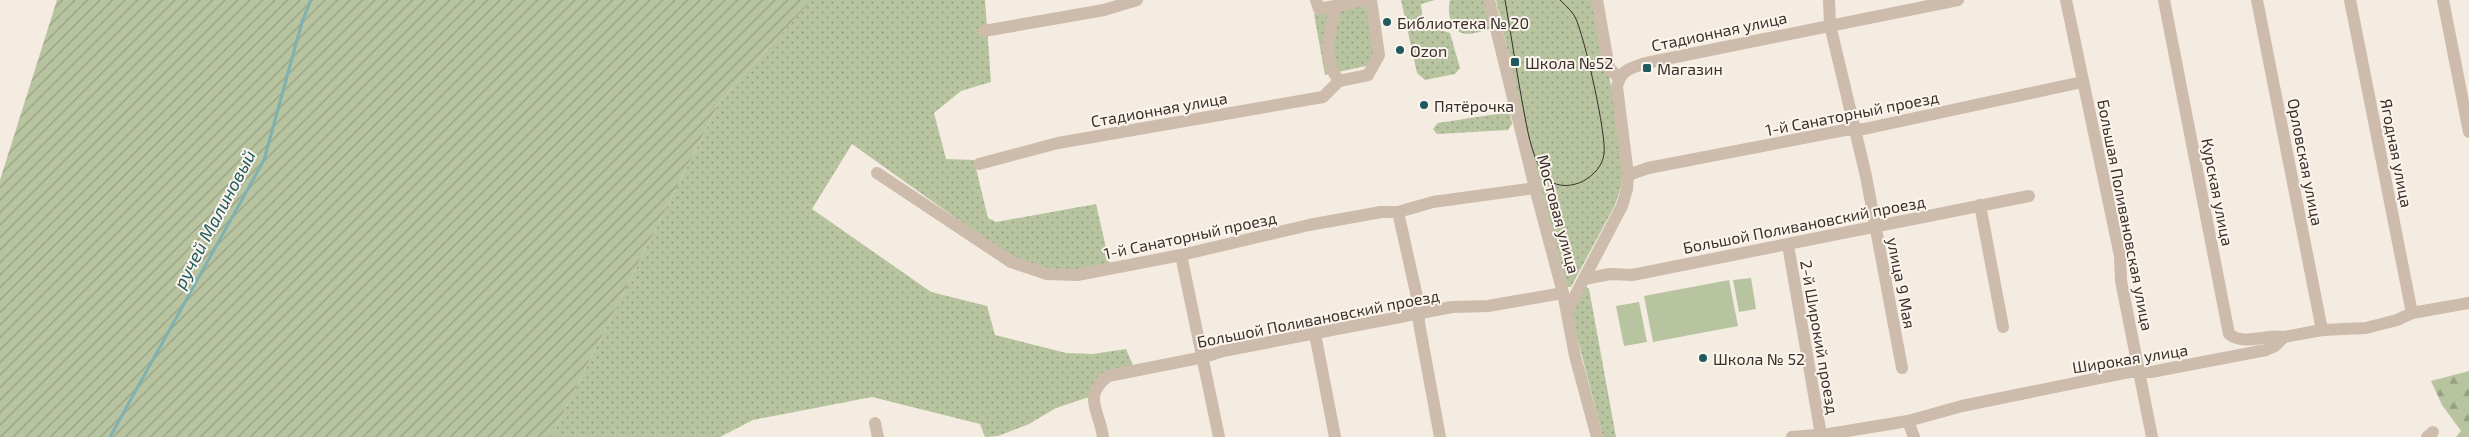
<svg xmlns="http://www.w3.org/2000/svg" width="2469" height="437" font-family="'Exo 2',sans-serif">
  <defs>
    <pattern id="grass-dots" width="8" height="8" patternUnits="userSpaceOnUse" patternTransform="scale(1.25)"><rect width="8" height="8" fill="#b8c4a0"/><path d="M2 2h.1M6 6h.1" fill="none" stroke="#97a083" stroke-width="1.8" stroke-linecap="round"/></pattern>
    <pattern id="forest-firs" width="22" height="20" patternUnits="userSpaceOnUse" patternTransform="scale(1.25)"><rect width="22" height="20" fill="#b8c4a0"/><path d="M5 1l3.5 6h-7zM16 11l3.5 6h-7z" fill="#97a083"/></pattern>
    <pattern id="garden-furrows" width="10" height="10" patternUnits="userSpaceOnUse" patternTransform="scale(1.25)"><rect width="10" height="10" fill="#b8c4a0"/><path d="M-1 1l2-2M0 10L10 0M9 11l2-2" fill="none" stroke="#97a083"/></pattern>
  </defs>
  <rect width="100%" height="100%" fill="#f4ebe1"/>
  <g fill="url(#grass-dots)">
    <polygon points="812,0 985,0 991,82 961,91 934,113 946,159 974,160 988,218 996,222 1096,204 1110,265 1077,270 1048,271 1016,261 852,144 812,209 931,292 987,306 995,335 1066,353 1093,354 1126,349 1135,370 1108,375 1092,396 1056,408 1029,424 998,436 985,437 980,424 872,397 753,420 720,437 551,437 720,101"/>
    <polygon points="1401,0 1435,0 1421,4 1424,30 1441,30 1450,33 1460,68 1455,74 1425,80 1417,73"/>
    <path d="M1450,0H1485L1491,29C1484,30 1475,34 1467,34C1450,33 1447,13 1450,0Z"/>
    <polygon points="1496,0 1596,0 1616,115 1623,170 1621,187 1615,205 1571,287 1567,287 1524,123"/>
    <polygon points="1366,3 1376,56 1370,65 1325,75 1314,14"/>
    <polygon points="1510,112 1512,124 1508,130 1437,134 1433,129 1438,123"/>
    <polygon points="1585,286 1589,289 1616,437 1603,437 1572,317 1574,308"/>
  </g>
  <polygon fill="url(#forest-firs)" points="2469,371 2469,437 2456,437 2461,431 2442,405 2431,381"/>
  <polygon fill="url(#garden-furrows)" points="57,0 812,0 720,101 551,437 0,437 0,180"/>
  <g fill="#b8c4a0">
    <polygon points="1751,278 1756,309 1739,312 1733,280"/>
    <polygon points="1729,280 1738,326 1653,342 1644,296"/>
    <polygon points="1639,302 1647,342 1624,346 1616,306"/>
  </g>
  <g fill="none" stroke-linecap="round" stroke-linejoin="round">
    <polyline stroke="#7fb0b2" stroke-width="3" points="110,437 264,160 302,22 311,0"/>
    <g stroke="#cdbbac" stroke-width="12">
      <polyline points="1316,0 1319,9 1364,0"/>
      <polyline points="1489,0 1535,188 1563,293 1575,356 1597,437"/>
      <polyline points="1597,0 1609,68 1619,78"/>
      <polyline points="1829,0 1830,25 1866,176 1902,368"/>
      <polyline points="2066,0 2120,256 2121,281 2152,437"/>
      <path d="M2164,0L2229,334C2243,346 2267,334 2284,337"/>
      <polyline points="2257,0 2322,330"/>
      <polyline points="2350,0 2412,313"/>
      <polyline points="2443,0 2469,132"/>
      <path d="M1337,5C1329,32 1321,57 1339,81"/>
      <polyline points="984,31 1104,10 1137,0"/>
      <polyline points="1339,81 1368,75 1379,55 1371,0"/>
      <polyline points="979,164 1058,143 1323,97 1339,81"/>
      <polyline points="877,173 1011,262 1047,274 1077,275 1181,255 1309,225 1381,212 1398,212 1433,202 1535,188"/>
      <polyline points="1628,175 1648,168 1845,130 1864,129 2082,82"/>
      <polyline points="1980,205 2003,327"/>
      <polyline points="1398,212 1419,306 1419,323 1440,437"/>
      <polyline points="1788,245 1821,435"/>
      <polyline points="1181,255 1219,437"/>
      <polyline points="1584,279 1610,274 1632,275 2029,196"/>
      <path d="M1567,311L1622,206L1627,189L1628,175L1617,87C1620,70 1631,68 1646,63L1958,0"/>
      <polyline points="1315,334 1335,437"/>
      <polyline points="1908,421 1914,437"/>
      <polyline points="875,423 878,437"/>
      <path d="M1103,437C1099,409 1082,397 1108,376L1204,357L1223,351L1452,307L1488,306L1563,293"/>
      <polyline points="1792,437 1829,434 1908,421 1962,406 2129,372 2151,372 2266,350 2275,346 2284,337 2322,330 2366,328 2397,320 2412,313 2469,303"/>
      <polyline points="2427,437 2433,432"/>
    </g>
    <path stroke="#3b302b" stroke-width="1" d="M1505,0C1511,34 1516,68 1522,101C1526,122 1529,144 1538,164C1540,168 1545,177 1548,180C1569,195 1601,177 1604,154C1607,136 1584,34 1575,17C1572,11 1565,5 1560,0"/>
  </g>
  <g fill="#1f5a5e" stroke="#fbf5ee" stroke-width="2">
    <circle cx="1387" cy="22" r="5"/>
    <circle cx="1400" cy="50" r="5"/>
    <rect x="1510" y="57" width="10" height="10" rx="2.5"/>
    <rect x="1642" y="63" width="10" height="10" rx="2.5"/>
    <circle cx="1424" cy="105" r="5"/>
    <circle cx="1703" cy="358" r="5"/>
  </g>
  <g text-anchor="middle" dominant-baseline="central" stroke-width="4" stroke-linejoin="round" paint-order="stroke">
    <g font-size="16" fill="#3b302b" stroke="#fbf5ee" text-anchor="start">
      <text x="1397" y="22">Библиотека № 20</text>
      <text x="1410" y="50">Ozon</text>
      <text x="1525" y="62">Школа №52</text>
      <text x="1657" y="68">Магазин</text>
      <text x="1434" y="105">Пятёрочка</text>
      <text x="1713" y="358">Школа № 52</text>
    </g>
    <g font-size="16" fill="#3b302b" stroke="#fbf5ee">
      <text transform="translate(1719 31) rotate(-12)">Стадионная улица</text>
      <text transform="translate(1159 109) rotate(-10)">Стадионная улица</text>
      <text transform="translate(1852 113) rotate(-11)">1-й Санаторный проезд</text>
      <text transform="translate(2397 153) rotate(79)">Ягодная улица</text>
      <text transform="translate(2306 162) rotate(79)">Орловская улица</text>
      <text transform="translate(2218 192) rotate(79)">Курская улица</text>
      <text transform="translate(1559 214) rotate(75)">Мостовая улица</text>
      <text transform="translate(2126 215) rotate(79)">Большая Поливановская улица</text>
      <text transform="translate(1804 224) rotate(-11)">Большой Поливановский проезд</text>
      <text transform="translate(1190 235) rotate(-12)">1-й Санаторный проезд</text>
      <text transform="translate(1902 283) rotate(79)">улица 9 Мая</text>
      <text transform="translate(1318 318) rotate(-11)">Большой Поливановский проезд</text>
      <text transform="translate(1820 337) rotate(80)">2-й Широкий проезд</text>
      <text transform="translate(2130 358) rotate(-9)">Широкая улица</text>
    </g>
    <g font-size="18" font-style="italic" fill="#1f5a5e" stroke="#fbf5ee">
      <text transform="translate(214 219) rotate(-62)">ручей Малиновый</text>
    </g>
  </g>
</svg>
